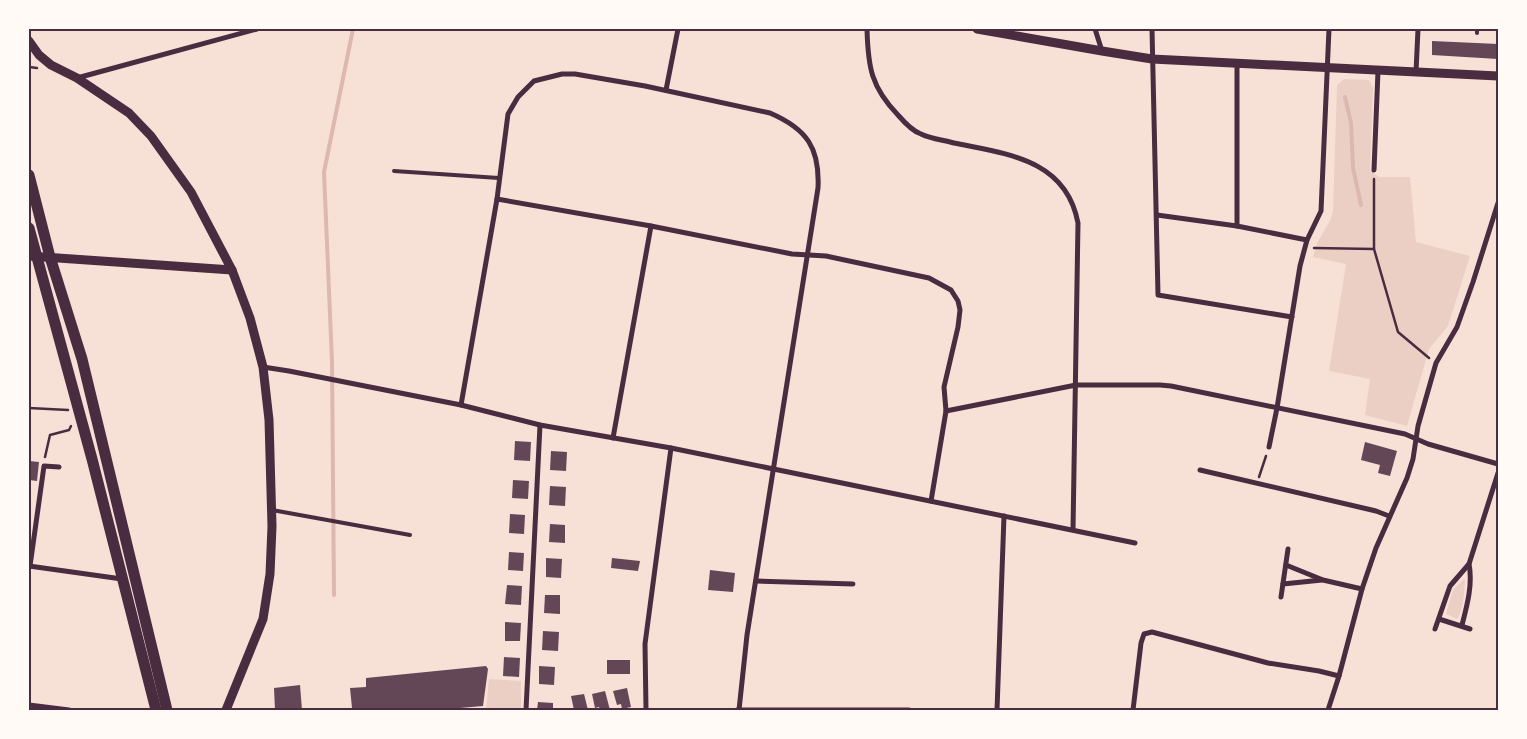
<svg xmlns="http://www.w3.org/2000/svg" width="1527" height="739" viewBox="0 0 1527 739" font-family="Rubik,sans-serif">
<rect width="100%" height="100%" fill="#f7e1d7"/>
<!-- green -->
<g fill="#ebcfc5">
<polygon points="1344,79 1369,80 1373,88 1370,171 1379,177 1410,177 1416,242 1470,256 1448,326 1429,349 1407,426 1365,415 1370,379 1329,371 1346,264 1313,257 1317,243 1331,219 1333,210 1337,85"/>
<path d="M1464,579L1465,580C1464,593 1464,607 1457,619L1446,614L1453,590Z"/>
<polygon points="489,679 521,681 521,710 486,710"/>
</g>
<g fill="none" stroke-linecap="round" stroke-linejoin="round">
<!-- stream -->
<g stroke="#dcb8b0" stroke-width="4">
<polyline points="1345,97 1351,123 1353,168 1361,205"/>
<polyline points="334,595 332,362 324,172 353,29"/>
</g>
</g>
<!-- building -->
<g fill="#644757">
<polygon points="1432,41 1498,44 1498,59 1432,55"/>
<polygon points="515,441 531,442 530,461 514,460"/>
<polygon points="1365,442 1397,451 1390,476 1378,473 1380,465 1361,460"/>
<polygon points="551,451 567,452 566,471 550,470"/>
<polygon points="29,461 39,462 37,481 29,480"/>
<polygon points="513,480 529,481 528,499 512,498"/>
<polygon points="550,486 566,487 565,506 549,505"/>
<polygon points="510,514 525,515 524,534 509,533"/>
<polygon points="550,524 565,525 565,543 549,542"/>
<polygon points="509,552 524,553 523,571 508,570"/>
<polygon points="546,558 562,559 561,578 546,577"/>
<polygon points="612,558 640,561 638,571 611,568"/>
<polygon points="710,570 735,573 733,592 708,590"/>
<polygon points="507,585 522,586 521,605 505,604"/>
<polygon points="545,595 560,595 560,614 544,613"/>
<polygon points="505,622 521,623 520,641 505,641"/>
<polygon points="543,631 559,632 558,651 542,650"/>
<polygon points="504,657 520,658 519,677 503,676"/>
<rect x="607" y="660" width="23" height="14"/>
<polygon points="486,666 488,669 483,706 460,708 460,710 345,710 345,709 352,708 350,688 366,687 366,678"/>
<polygon points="539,666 555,667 554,685 539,684"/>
<polygon points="300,685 302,710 275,710 274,688"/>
<polygon points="627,688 631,707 622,709 621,704 617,705 613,691"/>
<polygon points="605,691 610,710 600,710 599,707 595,708 592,694"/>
<polygon points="584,694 588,710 574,710 571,696"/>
<polygon points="538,702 553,703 553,710 537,710"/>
</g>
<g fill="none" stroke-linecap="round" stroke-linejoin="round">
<!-- path -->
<g stroke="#4a2c40" stroke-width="2.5">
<polyline points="29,67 37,68"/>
<polyline points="1374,179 1374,249 1398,332 1429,358"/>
<polyline points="1314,248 1374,249"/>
<polyline points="29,408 68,410"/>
<polyline points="45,457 50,435 69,430 71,426"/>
<polyline points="1259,477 1266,456"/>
</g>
<!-- service -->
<g stroke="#4a2c40" stroke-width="4">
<polyline points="1477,33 1477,29"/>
<polyline points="394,171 499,178"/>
<polyline points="272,510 410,535"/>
</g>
<!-- minor -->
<g stroke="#4a2c40" stroke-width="5">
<path d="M867,29C868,67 871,87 898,115C904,122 912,131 921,134C931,139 944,140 954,143C1007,154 1066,159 1078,223L1073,530"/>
<polyline points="1095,29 1102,51"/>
<polyline points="1152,29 1158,295 1292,317"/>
<polyline points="1237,64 1237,226"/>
<polyline points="1416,72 1418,29"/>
<polyline points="77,78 257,29"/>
<polyline points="666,90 678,29"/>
<polyline points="1374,170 1378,71"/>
<polyline points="497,199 651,226 792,254 826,256 929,278 951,290 958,301 960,310 958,327 944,387 946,411 931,501"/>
<polyline points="1157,215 1237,226 1307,240"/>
<polyline points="263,367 289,371 461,405 540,425 671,448 1135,543"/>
<path d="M461,405L497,199L508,114L518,97L534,81L562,74H575L645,86L770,113C807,129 820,148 818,188L747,635L739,710"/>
<polyline points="946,411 1076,385 1160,385 1171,386 1405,434 1428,444 1498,464"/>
<polyline points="613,438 651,226"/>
<polyline points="1269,447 1277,408 1300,266 1307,240 1321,211 1329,29"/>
<polyline points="1200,470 1376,511 1389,516"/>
<polyline points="1286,565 1323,580 1362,589"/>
<polyline points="29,566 122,579"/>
<polyline points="30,566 44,466 59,467"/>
<polyline points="756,581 853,584"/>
<polyline points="1283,584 1322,580"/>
<polyline points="1281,597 1288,549"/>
<polyline points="1439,619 1470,629"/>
<path d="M1462,625C1467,606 1473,584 1469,564L1498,473"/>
<polyline points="1435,629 1450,586 1469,564"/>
<polyline points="29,705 69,710"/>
<polyline points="526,710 540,425"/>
<polyline points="646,710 645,644 671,448"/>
<polyline points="737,710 909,710"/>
<polyline points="997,710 1004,516"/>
<polyline points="1133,710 1141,643 1144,634 1152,632 1268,663 1319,671 1339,676"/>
<polyline points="1328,710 1339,676 1362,589 1376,548 1407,478 1413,459 1418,426 1436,363 1457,327 1473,282 1498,203"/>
</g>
<!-- tertiary -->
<g stroke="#4a2c40" stroke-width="9">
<polyline points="977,29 1102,51 1152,59 1498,76"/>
<polyline points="29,41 39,55 51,65 77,78 129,113 151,136 191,192 232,270 250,318 263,367 269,420 272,526 270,574 263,619 226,710"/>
<polyline points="29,256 232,270"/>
</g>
<!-- primary -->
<g stroke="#4a2c40" stroke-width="11">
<polyline points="29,175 50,257 82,359 167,710"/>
<polyline points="29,228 92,459 156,710"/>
</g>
</g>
<!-- border -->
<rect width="1527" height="739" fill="none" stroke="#fffaf5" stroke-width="60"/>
<rect x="30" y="30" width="1467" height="679" fill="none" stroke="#4a2c40" stroke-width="2"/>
</svg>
